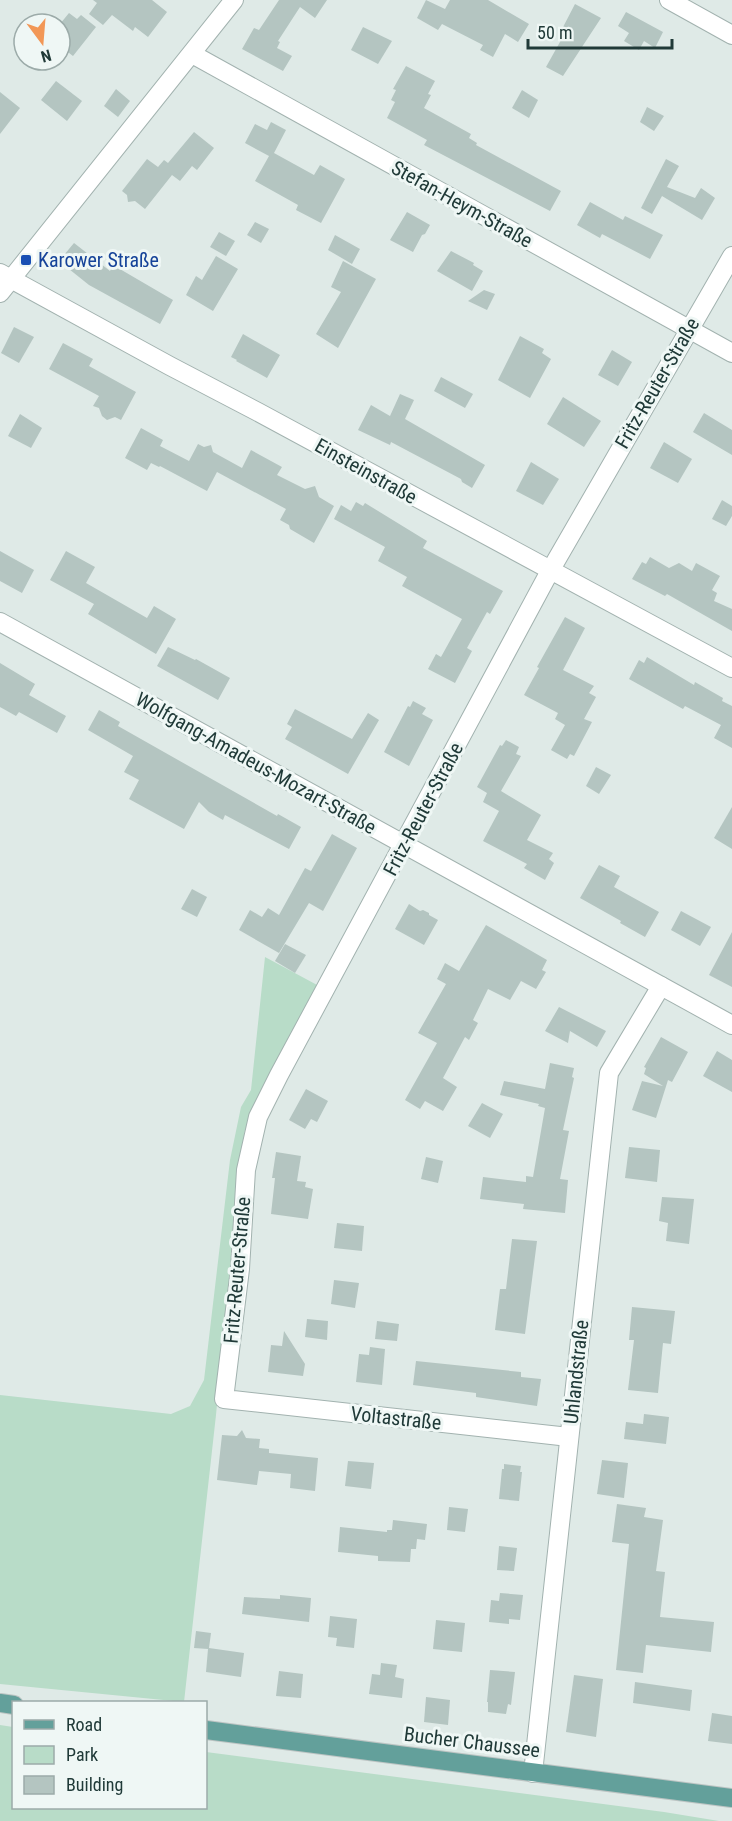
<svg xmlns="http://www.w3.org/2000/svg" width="732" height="1821" viewBox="0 0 732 1821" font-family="'Roboto Condensed',sans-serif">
<rect width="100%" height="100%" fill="#dfeae7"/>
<!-- green -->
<g fill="#b8dcc8">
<polygon points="265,957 319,986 245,1130 242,1147 216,1415 184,1702 0,1684 0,1395 171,1414 190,1406 204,1380 230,1160 241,1107 251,1090"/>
<polygon points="0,1725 13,1727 14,1808 206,1808 206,1752 664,1812 719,1821 0,1821"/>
</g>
<!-- building -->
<g fill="#b4c5c1">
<polygon points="93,0 152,0 167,12 148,37 135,27 133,31 112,15 103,25 89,14 97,3"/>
<polygon points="279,0 327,0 315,18 300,7 278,41 280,42 277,48 292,56 283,71 242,49 254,28 259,30"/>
<polygon points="426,0 445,9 450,0 488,0 529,24 518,42 505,34 493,57 480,50 483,45 442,24 438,30 417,18"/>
<polygon points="575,4 601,18 563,76 546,67 565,33 561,31"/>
<polygon points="626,12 663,32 655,48 644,41 639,50 624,41 629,33 618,26"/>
<polygon points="69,13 77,19 81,15 96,27 73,56 60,46 60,24"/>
<polygon points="363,27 392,41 378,64 351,50"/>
<polygon points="406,66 435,81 428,94 431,95 424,108 471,134 469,138 477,143 476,145 561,191 550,211 424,145 427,140 387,118 395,102 391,100 396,90 393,89"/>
<polygon points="56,81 82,101 67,121 41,100"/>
<polygon points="116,89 130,101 118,117 104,106"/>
<polygon points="522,90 538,100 529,118 512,108"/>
<polygon points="0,92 20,108 0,134"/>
<polygon points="647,107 664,116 654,131 640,122"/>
<polygon points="271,122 286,130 274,153 314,175 320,165 345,179 321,223 296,210 298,205 255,181 269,156 245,143 255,124 267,130"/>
<polygon points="194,132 214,148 197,170 192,166 180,181 172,175 145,209 135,201 128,202 127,195 122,191 147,159 158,167 164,160 168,163"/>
<polygon points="666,159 679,166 667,187 695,198 701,188 715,198 702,220 662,196 652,214 641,208"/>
<polygon points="590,202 623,220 625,216 663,235 650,259 602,234 600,238 577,225"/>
<polygon points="407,212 430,225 425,234 422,235 413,252 390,240"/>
<polygon points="255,222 269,229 261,243 247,235"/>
<polygon points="219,232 235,241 226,256 210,247"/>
<polygon points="335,235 360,249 352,264 328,250"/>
<polygon points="74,243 110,271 113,265 173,300 160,324 89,285 59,261"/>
<polygon points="451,251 474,263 473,265 483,271 472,291 437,271"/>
<polygon points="216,256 238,269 213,311 186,295 196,276 202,280"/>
<polygon points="343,261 376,279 338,348 316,334 341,292 331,287"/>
<polygon points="484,290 495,294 487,310 468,301"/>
<polygon points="14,327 34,337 19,363 1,353"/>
<polygon points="243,334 280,355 267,378 236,361 237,360 231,357"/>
<polygon points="520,336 544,349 542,353 551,359 530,398 498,380"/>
<polygon points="63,343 93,359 89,366 136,392 121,420 115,417 107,420 102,416 99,408 93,406 99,396 49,369"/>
<polygon points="612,350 632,362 618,386 598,375"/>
<polygon points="441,377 473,394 465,408 434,391"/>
<polygon points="400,394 414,400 405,419 485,465 472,488 462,482 461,479 391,442 390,445 358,430 371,405 390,416"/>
<polygon points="563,397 601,421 584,447 547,424"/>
<polygon points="704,413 732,430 732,455 693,432"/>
<polygon points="20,414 42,428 31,448 8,436"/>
<polygon points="141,428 163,440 160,446 189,461 198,444 204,447 211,445 213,452 242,468 251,450 282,467 277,475 305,489 315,486 319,497 334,506 314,543 290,529 289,525 280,520 286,509 217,472 207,491 160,466 159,467 151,463 147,470 125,458"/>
<polygon points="664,442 692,459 678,483 650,468"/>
<polygon points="531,462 559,479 543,505 516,491"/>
<polygon points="722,500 732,506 732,516 726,526 712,519"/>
<polygon points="356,502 363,506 365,503 427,541 423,548 503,591 490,614 487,612 467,648 472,651 455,683 428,669 436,654 441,657 462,619 402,586 407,577 378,561 385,547 334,519 341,505 351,511"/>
<polygon points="0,551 34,570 22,593 0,581"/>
<polygon points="66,551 95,567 86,583 147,618 154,606 176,619 156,654 88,614 94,604 50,580"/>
<polygon points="650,557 669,568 679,563 692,571 696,563 720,576 712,590 717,593 714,601 732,609 732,631 667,594 665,596 632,579 642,562 646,564"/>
<polygon points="565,617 585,628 563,670 594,686 589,693 596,697 584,719 592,722 574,756 570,754 567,759 551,750 565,725 555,719 558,713 524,695 539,668 537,667"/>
<polygon points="168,647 195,660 196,659 230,678 218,700 157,666"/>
<polygon points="647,657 694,685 695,682 723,698 722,701 732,706 732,748 714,738 721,725 685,706 683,709 629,679 639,660 644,663"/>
<polygon points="0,663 35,684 29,695 66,716 57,733 19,712 16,716 0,707"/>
<polygon points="413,701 426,708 422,714 433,720 409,766 384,752 408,706 410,707"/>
<polygon points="295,709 352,739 368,713 379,720 348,774 285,739 292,727 287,724"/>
<polygon points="99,710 120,722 118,726 277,816 278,814 301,827 289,849 225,815 223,820 209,812 199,802 184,829 129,799 139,780 124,772 133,756 88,730"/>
<polygon points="506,740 519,747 516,754 521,756 501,791 541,815 527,840 553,853 549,859 554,863 545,880 524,868 527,864 483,841 499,811 483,802 487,793 477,787 500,745 502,746"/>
<polygon points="596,767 611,775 599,794 586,786"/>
<polygon points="732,807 732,849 714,838"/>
<polygon points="332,834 357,848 323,911 309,903 279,953 239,930 250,910 262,917 268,908 279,915 305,868 311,871"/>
<polygon points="599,865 620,876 614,887 659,912 645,937 620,923 621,921 580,898"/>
<polygon points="192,889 207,897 197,917 181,909"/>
<polygon points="409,904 420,911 423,910 429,913 429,915 438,920 424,945 395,929"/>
<polygon points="681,911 711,927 700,946 671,930"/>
<polygon points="486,925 547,960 542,970 546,972 536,989 521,981 510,1000 488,989 473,1020 478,1023 469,1040 465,1037 443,1078 457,1087 443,1111 425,1101 420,1109 405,1100 437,1043 418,1033 446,984 437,979 445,963 459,971"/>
<polygon points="732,932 732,987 709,975"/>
<polygon points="285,944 306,955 295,973 275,961"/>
<polygon points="559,1007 606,1031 597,1047 570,1031 568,1043 545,1031"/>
<polygon points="661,1037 688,1052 672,1082 668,1080 656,1118 632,1110 642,1081 663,1086 644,1074 646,1068 644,1067"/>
<polygon points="717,1051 732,1060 732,1092 703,1076"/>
<polygon points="550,1063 574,1068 572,1077 574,1078 563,1130 569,1131 560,1179 568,1180 565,1213 523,1209 524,1204 480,1199 483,1177 526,1182 526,1176 533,1177 545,1108 538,1106 539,1104 500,1095 504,1081 545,1089"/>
<polygon points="306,1089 328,1101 317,1122 311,1119 305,1129 289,1120"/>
<polygon points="482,1103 503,1114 490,1138 468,1126"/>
<polygon points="629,1147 660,1150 657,1182 625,1178"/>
<polygon points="276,1152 301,1156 297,1181 306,1182 305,1187 313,1189 308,1219 271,1214 275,1178 272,1178"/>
<polygon points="426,1157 443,1161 438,1183 421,1179"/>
<polygon points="662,1197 694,1199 689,1244 666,1241 668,1223 659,1221"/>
<polygon points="337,1223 364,1226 362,1251 334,1248"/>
<polygon points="512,1239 537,1241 525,1334 495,1330 500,1289 506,1289"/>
<polygon points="334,1280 359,1283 355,1308 331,1304"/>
<polygon points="632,1307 675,1311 671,1344 663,1343 658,1393 628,1390 634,1340 629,1340"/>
<polygon points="307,1319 328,1321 327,1340 305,1337"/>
<polygon points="377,1321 399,1324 397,1341 375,1339"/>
<polygon points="284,1331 305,1364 303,1376 268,1372 271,1345 282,1346"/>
<polygon points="370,1347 385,1349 382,1385 356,1382 359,1354 369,1355"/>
<polygon points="416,1361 521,1372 521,1377 541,1379 537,1406 476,1397 476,1393 413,1385"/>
<polygon points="644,1414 669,1417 666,1444 624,1439 626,1422 643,1424"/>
<polygon points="242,1430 246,1438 260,1439 259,1448 269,1449 269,1453 318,1458 315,1491 290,1488 291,1474 259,1471 257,1485 217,1480 222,1435 237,1436"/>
<polygon points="602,1460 628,1463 624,1498 597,1494"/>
<polygon points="348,1461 374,1463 371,1489 345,1486"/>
<polygon points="504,1464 521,1466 520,1472 522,1472 519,1501 499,1499 502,1469 504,1469"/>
<polygon points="617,1504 646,1508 644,1517 663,1520 656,1571 665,1572 660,1617 714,1622 711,1652 646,1645 643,1673 616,1670 629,1544 612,1542"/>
<polygon points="449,1507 468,1509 465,1532 447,1530"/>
<polygon points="393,1520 427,1524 425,1540 417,1539 416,1549 411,1549 410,1562 378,1561 378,1556 338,1552 340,1527 387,1532 387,1530 392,1530"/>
<polygon points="499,1546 517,1548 514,1571 497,1570"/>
<polygon points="500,1593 523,1595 520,1620 509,1619 509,1624 489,1622 491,1600 499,1601"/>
<polygon points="280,1595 311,1598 309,1622 242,1614 244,1597 280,1599"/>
<polygon points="330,1616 357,1619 354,1648 336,1646 337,1638 328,1637"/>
<polygon points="436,1620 465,1623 462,1652 433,1649"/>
<polygon points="196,1631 211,1633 209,1648 244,1653 241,1677 206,1672 208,1649 194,1648"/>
<polygon points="381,1663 397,1665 395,1677 404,1679 402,1698 369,1694 372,1674 380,1675"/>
<polygon points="490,1670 515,1672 511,1705 508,1704 506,1714 488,1712 488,1702 487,1702"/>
<polygon points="279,1671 303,1674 301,1698 276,1696"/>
<polygon points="574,1675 603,1679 596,1737 566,1732"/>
<polygon points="635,1682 692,1690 690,1711 633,1703"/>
<polygon points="426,1697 450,1700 448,1725 424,1722"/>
<polygon points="712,1713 732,1716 732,1744 708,1741"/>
</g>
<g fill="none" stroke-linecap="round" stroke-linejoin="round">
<!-- minor casing -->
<g stroke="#a2b2af" stroke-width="20">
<g id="minor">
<polyline points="669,0 732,35"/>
<polyline points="192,54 732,353"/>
<polyline points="0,273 170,366 258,412 732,668"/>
<polyline points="0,293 234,0"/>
<polyline points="0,622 732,1025"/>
<polyline points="569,1437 224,1399 240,1269 246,1170 258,1117 279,1075 550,571 732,256"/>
<polyline points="533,1773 609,1073 661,986"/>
</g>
</g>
<!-- major casing -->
<g stroke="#bcc4c3" stroke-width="20">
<g id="major">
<polyline points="0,1703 14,1705"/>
<polyline points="206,1730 732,1798"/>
</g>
</g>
<!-- minor -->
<use href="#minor" stroke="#fff" stroke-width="18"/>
<!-- major -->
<use href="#major" stroke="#63a09b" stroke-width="18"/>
</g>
<!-- markers -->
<rect fill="#1a4fb4" stroke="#eff7f5" stroke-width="2" x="20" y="254" width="12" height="12" rx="3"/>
<g text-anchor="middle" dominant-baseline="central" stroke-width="6" stroke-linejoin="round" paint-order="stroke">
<!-- street labels -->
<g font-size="20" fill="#203a38" stroke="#eff7f5">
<text transform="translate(462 204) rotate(29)">Stefan-Heym-Straße</text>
<text transform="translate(657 383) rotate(-60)">Fritz-Reuter-Straße</text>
<text transform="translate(366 471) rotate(29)">Einsteinstraße</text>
<text transform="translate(256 763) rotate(29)">Wolfgang-Amadeus-Mozart-Straße</text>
<text transform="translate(423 809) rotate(-62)">Fritz-Reuter-Straße</text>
<text transform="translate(237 1270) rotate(-85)">Fritz-Reuter-Straße</text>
<text transform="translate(576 1372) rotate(-84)">Uhlandstraße</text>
<text transform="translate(396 1418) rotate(6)">Voltastraße</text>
<text transform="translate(472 1742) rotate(7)">Bucher Chaussee</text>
</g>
<!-- transit labels -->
<g font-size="20" fill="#164399" stroke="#eff7f5" text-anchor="start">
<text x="38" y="260">Karower Straße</text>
</g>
</g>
<!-- legend -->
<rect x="12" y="1701" width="195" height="108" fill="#eff7f5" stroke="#9caba9" stroke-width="1.5"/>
<rect x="24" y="1720" width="30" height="9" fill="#63a09b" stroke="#9caba9" stroke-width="1.5"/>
<text x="66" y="1731" font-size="18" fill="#203a38">Road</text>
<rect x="24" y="1746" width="30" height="18" fill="#b8dcc8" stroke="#9caba9" stroke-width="1.5"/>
<text x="66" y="1761" font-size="18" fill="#203a38">Park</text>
<rect x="24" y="1776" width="30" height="18" fill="#b4c5c1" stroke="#9caba9" stroke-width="1.5"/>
<text x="66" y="1791" font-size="18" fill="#203a38">Building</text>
<!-- north arrow -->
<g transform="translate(42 42) rotate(164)"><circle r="28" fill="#eff7f5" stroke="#9caba9" stroke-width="1.5"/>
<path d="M0-4.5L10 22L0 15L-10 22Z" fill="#f29756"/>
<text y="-9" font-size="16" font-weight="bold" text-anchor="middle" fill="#203a38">N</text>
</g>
<!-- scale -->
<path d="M528 39v9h144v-9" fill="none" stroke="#203a38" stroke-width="3"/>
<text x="537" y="39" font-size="18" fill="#203a38" stroke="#eff7f5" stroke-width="4.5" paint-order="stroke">50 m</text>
</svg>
